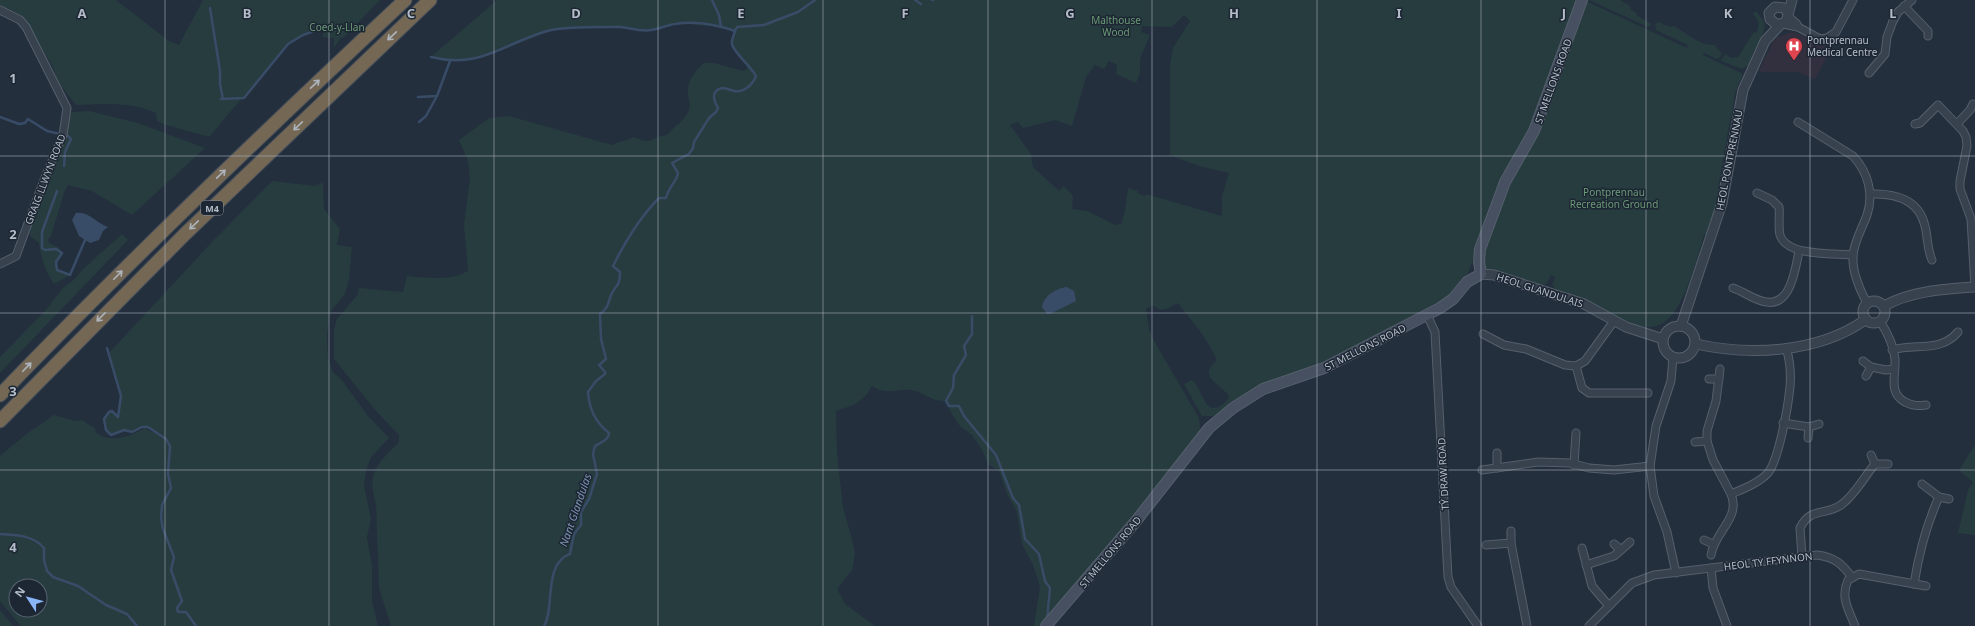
<svg xmlns="http://www.w3.org/2000/svg" width="1975" height="626" viewBox="0 0 1975 626" font-family="'Noto Sans',sans-serif">
<rect width="100%" height="100%" fill="#242f3e"/>
<!-- medical -->
<polygon fill="#32303f" points="1791,32 1799,34 1814,42 1826,45 1825,50 1829,53 1815,79 1797,72 1761,72 1759,70 1775,38"/>
<!-- green -->
<g fill="#263c3f" fill-rule="evenodd">
<path d="M0,0H116L169,41L179,45L203,0H380L343,38L341,37L334,48V38L323,37V28L303,35L288,44L209,137L163,124L157,121L156,113C130,101 104,104 76,105L57,81L54,69L24,18L0,6Z"/>
<path d="M497,0H1578L1544,100L1485,226L1468,273L1448,297L1380,333L1383,337L1263,389L1223,416H1202L1184,384L1192,380C1204,390 1205,424 1228,399L1229,396C1218,382 1197,377 1217,360C1207,338 1192,321 1178,303C1168,308 1162,314 1153,305L1146,309L1149,329L1153,339L1199,418L1201,436L1048,626H1034L1040,586L1033,565L1022,544L1017,512L1007,494L999,471L988,464L981,448L972,435L960,426L953,416L946,401C930,402 925,392 911,390C896,388 886,396 872,386C864,402 852,406 836,411L837,453L843,508L851,535L855,554L852,570L837,589L845,604L875,626H391L379,588L376,504C366,473 378,463 399,442V435L377,412L334,359V330L337,319L358,294L359,288L403,292L407,276C427,278 451,281 468,271L464,224L470,179L468,161L459,140L489,118L509,116L612,145C619,141 626,141 634,137C652,146 650,137 667,135C673,127 683,122 687,114C692,107 688,100 688,92C687,81 696,70 704,63H714L743,71L747,69L746,62C733,49 730,50 735,31L721,27L676,23L651,30L621,27L565,28L550,31L487,56L450,61L431,57ZM1184,15L1190,21L1173,48L1170,66V155L1199,166L1229,173L1222,196V216L1146,194L1145,196L1137,193L1138,191L1128,188L1125,211L1121,224L1115,225L1087,211L1072,209L1073,196L1064,186L1059,191L1033,167L1031,154L1010,125L1018,122L1023,128L1055,120L1072,126L1086,77L1095,65L1104,69L1109,61L1117,65L1116,74L1136,83L1140,73V59L1150,35L1141,32L1142,26L1172,27Z"/>
<polygon points="1589,0 1620,0 1630,6 1631,10 1637,13 1636,15 1652,24 1648,27"/>
<path d="M1588,2L1687,48L1688,45L1656,30L1655,24L1659,22L1670,27L1674,26C1688,34 1700,46 1715,45L1722,54L1720,57L1717,59L1704,53L1703,55L1743,74L1735,93L1732,114L1730,120L1718,188L1720,193L1713,213V220L1710,223L1707,234L1704,235C1696,260 1682,326 1651,327C1636,328 1621,318 1608,311L1607,313L1558,292L1552,285L1555,277L1551,275L1547,283L1542,286L1485,269L1482,254L1508,182L1585,3Z"/>
<path d="M1756,11C1758,15 1762,18 1764,22C1767,32 1756,46 1752,55L1753,58L1750,64L1742,69L1721,61L1725,54L1731,58L1738,57L1754,32L1756,33C1760,26 1759,19 1753,14Z"/>
<path d="M89,111L138,123L205,148L132,215L92,191L68,185L65,190L51,236L48,239L49,243L60,248L59,251L62,253L56,262L57,270L70,275L54,284C45,271 41,258 39,243L30,236C31,220 30,204 37,190C50,163 70,150 68,116L72,112Z"/>
<path d="M272,181L316,186V184L319,185L323,182L324,209L340,229L337,245L352,247L349,279L345,294L330,312L327,336L328,358L333,372L341,379L368,416L389,438L371,457L366,471L364,485L371,519L367,537L372,566V601L378,626H21L0,601V456L25,435L54,415L75,421L82,420L96,429L95,432C111,444 129,437 145,428L152,432L156,431C142,422 142,431 131,431C122,431 119,432 111,435L106,430L104,419L109,412L112,411L118,417L121,396L108,354L212,242ZM16,586H40V610H16Z"/>
<polygon points="122,234 128,240 0,373 0,357 45,311 63,288 75,279 82,270"/>
<polygon points="1975,445 1975,535 1958,533 1968,490 1973,482 1959,470"/>
<polygon points="0,610 13,626 0,626"/>
</g>
<!-- water -->
<g fill="#394c67">
<path d="M76,213C89,211 97,224 108,227L103,231L99,240L90,243L79,236L72,220Z"/>
<path d="M1067,287L1074,291L1076,301L1050,314H1047L1042,307C1043,296 1057,288 1067,287Z"/>
</g>
<g fill="none" stroke-linecap="round" stroke-linejoin="round">
<!-- stream -->
<g stroke="#394c67" stroke-width="2.5">
<polyline points="712,0 719,15 721,27"/>
<polyline points="915,0 921,4"/>
<polyline points="932,0 933,0"/>
<polyline points="210,8 220,71 220,84 223,99"/>
<polyline points="735,31 737,27 764,25 798,12 815,0"/>
<path d="M431,57C482,70 506,41 551,30C570,26 601,27 621,27C630,28 642,32 651,30C659,29 667,25 675,24C694,21 717,25 735,31C734,35 731,40 732,44C733,52 751,66 756,76C753,84 744,93 734,91C730,90 727,88 722,88C710,91 714,101 718,108L716,112L709,118L694,142L693,148L689,154L672,163L678,173C676,183 669,186 666,198H659C640,217 625,242 613,266L620,272C620,287 616,284 611,295C608,304 608,308 600,314L601,339L606,359L599,365L605,372V374L596,381L588,392C589,408 596,423 609,433C609,440 601,442 595,446L593,454L597,474L589,499L581,512V525L574,534L570,554C543,563 555,609 544,626"/>
<polyline points="418,97 437,96 450,61"/>
<polyline points="221,99 244,98 288,44 303,35 323,28"/>
<polyline points="0,117 19,124 25,123 28,119 47,131 68,136 71,139 65,152 64,166"/>
<polyline points="419,122 426,116 437,96"/>
<polyline points="57,191 42,232 42,248 45,250 56,249 62,253 56,262 57,270 70,275 85,240"/>
<polyline points="972,316 972,334 964,346 966,355 954,375 953,388 946,401 949,406 959,406 964,416 996,455 1013,498 1019,505 1025,539 1039,554 1045,581 1050,588 1047,620"/>
<polyline points="107,348 121,396 118,417 112,411 109,412 104,419 106,430 111,435 124,430 132,432 142,427 148,427 166,439 170,446 168,474 171,488 162,505 161,518 163,529 174,557 171,570 182,601 177,608 178,612 186,612 196,626"/>
<path d="M0,534C16,535 33,535 44,548V560L47,571L53,577L78,586L106,605L127,614L137,626"/>
</g>
<!-- minor casing -->
<g stroke="#565f6c" stroke-width="9">
<g id="minor">
<polyline points="1904,6 1928,31 1928,36"/>
<polyline points="0,10 20,20 26,27 67,108 63,135 44,180 16,256 0,264"/>
<polyline points="1788,16 1797,24 1798,27"/>
<polyline points="1783,24 1798,27 1820,39 1827,38 1836,32 1853,0"/>
<polyline points="1869,73 1885,54 1887,37 1893,21 1898,12 1912,0"/>
<path d="M1798,122L1853,156C1868,172 1874,194 1867,215C1862,229 1854,241 1853,256C1852,272 1860,290 1867,303"/>
<polyline points="1915,124 1920,123 1938,105 1963,131 1966,137 1967,146 1960,181 1960,189 1971,219 1975,287"/>
<polyline points="1957,124 1970,110 1973,104"/>
<path d="M1757,193L1772,200L1779,207C1780,216 1778,227 1780,235C1787,257 1834,253 1853,255"/>
<path d="M1870,194C1894,193 1919,199 1925,226C1928,238 1927,249 1932,260"/>
<path d="M1733,288C1742,291 1750,297 1759,300C1790,313 1795,271 1799,251"/>
<polyline points="1427,315 1435,332 1448,577 1451,587 1478,626"/>
<path d="M1880,321C1887,332 1894,347 1895,359C1896,375 1888,393 1905,402C1913,406 1918,406 1926,405"/>
<polyline points="1483,334 1504,345 1526,349 1565,365 1576,366 1585,361 1614,321"/>
<path d="M1892,350C1916,343 1940,353 1958,332"/>
<polyline points="1673,357 1671,381 1656,426 1650,466 1654,496 1667,532 1676,573"/>
<polyline points="1863,361 1871,367 1866,376"/>
<polyline points="1576,366 1582,388 1589,393 1648,393"/>
<polyline points="1871,367 1886,370 1894,369"/>
<polyline points="1720,369 1716,401 1707,431 1707,441 1713,460 1731,494"/>
<polyline points="1709,379 1719,379"/>
<polyline points="1783,423 1809,427 1819,424"/>
<polyline points="1808,438 1809,427"/>
<polyline points="1695,442 1707,441"/>
<polyline points="1871,455 1875,464"/>
<polyline points="1574,465 1576,433"/>
<polyline points="1497,468 1497,453"/>
<polyline points="1482,470 1538,462 1570,463 1589,468 1614,470 1650,466"/>
<polyline points="1922,484 1939,497"/>
<polyline points="1511,531 1511,543 1527,626"/>
<polyline points="1704,540 1713,544"/>
<polyline points="1614,544 1621,550"/>
<polyline points="1486,545 1511,543"/>
<polyline points="1582,548 1592,586 1609,606"/>
<path d="M1711,555C1715,531 1741,518 1731,494C1743,489 1759,483 1768,473C1779,459 1788,407 1790,387C1791,375 1790,360 1786,348"/>
<path d="M1802,557L1800,528C1810,507 1825,516 1841,505C1855,495 1864,477 1875,464H1888"/>
<polyline points="1586,565 1614,556 1630,542"/>
<polyline points="1711,568 1713,588 1727,626"/>
<path d="M1914,584C1919,553 1926,525 1939,497L1949,499"/>
<path d="M1589,626L1632,583L1654,575L1817,555C1834,557 1843,564 1852,578"/>
<path d="M1855,626C1849,610 1840,598 1848,580L1859,574L1926,586"/>
</g>
</g>
<!-- tertiary casing -->
<g stroke="#565f6c" stroke-width="11">
<g id="tertiary">
<polyline points="1788,13 1784,8 1775,7 1769,13 1770,19 1777,25 1786,22 1792,0"/>
<polyline points="1481,274 1494,275 1584,304 1626,327 1663,339"/>
<circle cx="1874" cy="312" r="11"/>
<path d="M1884,306C1911,291 1944,289 1975,287"/>
<circle cx="1679" cy="342" r="16"/>
<polyline points="1681,326 1722,203 1743,90 1765,41 1780,25"/>
<path d="M1696,344C1750,356 1818,353 1865,320"/>
</g>
</g>
<!-- secondary casing -->
<g stroke="#565f6c" stroke-width="12">
<polyline id="secondary" points="1046,626 1136,521 1209,428 1233,408 1263,389 1324,368 1440,308 1453,299 1467,282 1481,274 1479,262 1480,249 1495,209 1505,182 1534,131 1582,0"/>
</g>
<!-- motorway casing -->
<g stroke="#434c59" stroke-width="15">
<g id="motorway">
<path d="M0,395C131,259 267,129 405,0"/>
<polyline points="0,421 185,234 430,0"/>
</g>
</g>
<!-- minor -->
<use href="#minor" stroke="#38414e" stroke-width="7"/>
<!-- tertiary -->
<use href="#tertiary" stroke="#38414e" stroke-width="9"/>
<!-- secondary -->
<use href="#secondary" stroke="#465061" stroke-width="10"/>
<!-- motorway -->
<use href="#motorway" stroke="#746855" stroke-width="13"/>
</g>
<!-- one-way arrows -->
<defs><path id="oneway-shaft" d="M-6 0H5M1.5-3L5.5 0L1.5 3" fill="none" stroke-width="1.6" stroke-linecap="round" stroke-linejoin="round"/></defs>
<g stroke="#aeb4bd">
<use href="#oneway-shaft" transform="translate(392 36) rotate(137)"/>
<use href="#oneway-shaft" transform="translate(315 84) rotate(-43)"/>
<use href="#oneway-shaft" transform="translate(298 126) rotate(136)"/>
<use href="#oneway-shaft" transform="translate(221 174) rotate(-44)"/>
<use href="#oneway-shaft" transform="translate(194 225) rotate(136)"/>
<use href="#oneway-shaft" transform="translate(118 275) rotate(-45)"/>
<use href="#oneway-shaft" transform="translate(101 317) rotate(135)"/>
<use href="#oneway-shaft" transform="translate(27 367) rotate(-46)"/>
</g>
<!-- grid -->
<path fill="none" stroke="#b4bcc9" stroke-width="1" stroke-opacity="0.55" d="M165,0V626M329,0V626M494,0V626M658,0V626M823,0V626M988,0V626M1152,0V626M1317,0V626M1481,0V626M1646,0V626M1810,0V626M0,156H1975M0,313H1975M0,470H1975"/>
<!-- icons -->
<defs>
<g id="hospital-pin" transform="scale(0.9)"><path d="M0 17L-7.5 6A9.5 9.5 0 1 1 7.5 6Z" fill="#e0444e" stroke="#1d2633"/><path d="M-5-5h3v3.5h4V-5h3V5h-3V1.5h-4V5h-3Z" fill="#fff"/></g>
</defs>
<g fill-rule="evenodd">
<use href="#hospital-pin" x="1794" y="46"/>
</g>
<g text-anchor="middle" dominant-baseline="central" stroke-width="3" stroke-linejoin="round" paint-order="stroke">
<!-- shield labels -->
<rect fill="#1d2633" stroke="#878f9c" stroke-width="1" x="201" y="201" width="22" height="14" rx="3"/>
<g font-size="9" font-weight="bold" fill="#b4bcc9">
<text x="212" y="208">M4</text>
</g>
<!-- park labels -->
<g font-size="10" fill="#6b9a76" stroke="#1d2633">
<text x="1116" y="20">Malthouse<tspan x="1116" dy="12">Wood</tspan></text>
<text x="337" y="27">Coed-y-Llan</text>
<text x="1614" y="192">Pontprennau<tspan x="1614" dy="12">Recreation Ground</tspan></text>
</g>
<!-- poi labels -->
<g font-size="10" fill="#b4bcc9" stroke="#1d2633" text-anchor="start">
<text x="1807" y="40">Pontprennau<tspan x="1807" dy="12">Medical Centre</tspan></text>
</g>
<!-- street labels -->
<g font-size="10" fill="#b4bcc9" stroke="#1d2633">
<text transform="translate(1553 81) rotate(-70)">ST MELLONS ROAD</text>
<text transform="translate(1729 160) rotate(-79)">HEOL PONTPRENNAU</text>
<text transform="translate(45 179) rotate(-69)">GRAIG LLWYN ROAD</text>
<text transform="translate(1540 290) rotate(18)">HEOL GLANDULAIS</text>
<text transform="translate(1365 347) rotate(-27)">ST MELLONS ROAD</text>
<text transform="translate(1443 474) rotate(-93)">TŶ DRAW ROAD</text>
<text transform="translate(1110 552) rotate(-50)">ST MELLONS ROAD</text>
<text transform="translate(1768 561) rotate(-7)">HEOL TY FFYNNON</text>
</g>
<!-- water labels -->
<g font-size="11" font-style="italic" fill="#7c92b1" stroke="#1d2633">
<text transform="translate(575 510) rotate(-71)">Nant Glandulas</text>
</g>
</g>
<g font-size="13" text-anchor="middle" font-weight="bold" fill="#b4bcc9" stroke="#1d2633" stroke-width="3" stroke-linejoin="round" paint-order="stroke">
<text x="82" y="18">A</text>
<text x="247" y="18">B</text>
<text x="411" y="18">C</text>
<text x="576" y="18">D</text>
<text x="741" y="18">E</text>
<text x="905" y="18">F</text>
<text x="1070" y="18">G</text>
<text x="1234" y="18">H</text>
<text x="1399" y="18">I</text>
<text x="1564" y="18">J</text>
<text x="1728" y="18">K</text>
<text x="1893" y="18">L</text>
<text x="13" y="83">1</text>
<text x="13" y="239">2</text>
<text x="13" y="396">3</text>
<text x="13" y="552">4</text>
</g>
<!-- north arrow -->
<g transform="translate(28 598) rotate(306)"><circle r="19" fill="#1d2633" stroke="#59626f"/>
<path d="M0-3L7 15L0 10L-7 15Z" fill="#8ab4f8"/>
<text y="-6" font-size="11" font-weight="bold" text-anchor="middle" fill="#b4bcc9">N</text>
</g>
</svg>
